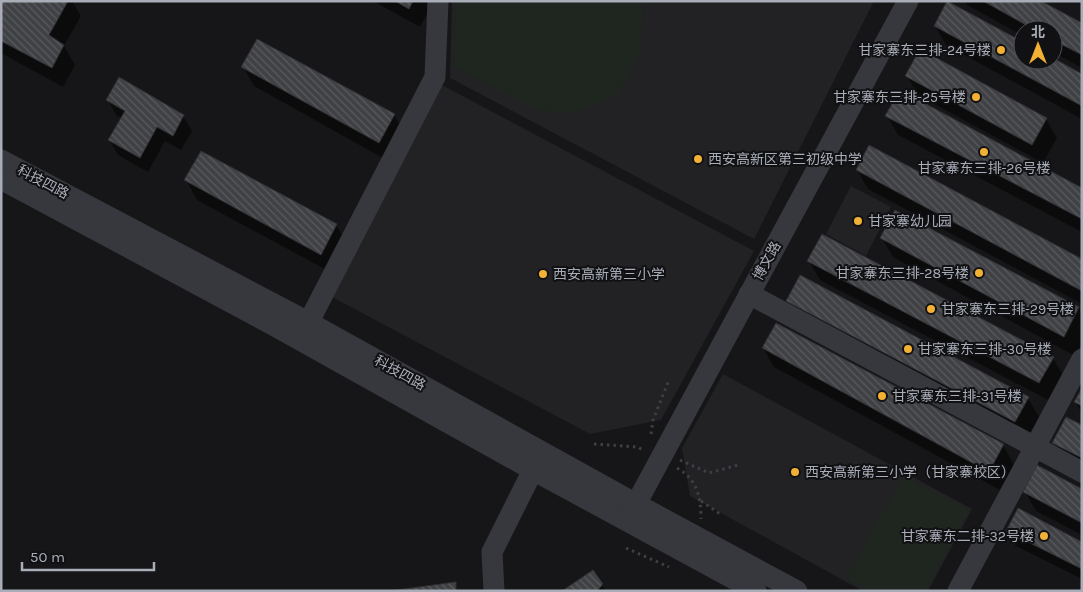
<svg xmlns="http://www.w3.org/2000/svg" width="1083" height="592" viewBox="0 0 1083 592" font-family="Karla,'Noto Sans SC',sans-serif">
<defs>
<pattern id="building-back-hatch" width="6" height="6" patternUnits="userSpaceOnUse" patternTransform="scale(1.25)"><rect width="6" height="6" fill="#404145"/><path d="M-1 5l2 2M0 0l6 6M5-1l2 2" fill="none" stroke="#595a5e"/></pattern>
</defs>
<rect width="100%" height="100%" fill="#161618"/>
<!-- built -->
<g fill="#222225">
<polygon points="452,1 874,1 754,239 450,78"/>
<polygon points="442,85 754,251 661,420 590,434 332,297"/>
<polygon points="851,186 891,207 866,256 826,234"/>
<polygon points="723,374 972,509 928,591 863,591 690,496 682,448"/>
</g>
<!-- green -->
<g fill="#1e261f">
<polygon points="456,1 643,1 641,50 617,96 575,112 538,111 454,67"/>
<polygon points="903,476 969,511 925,591 868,591 846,578"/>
</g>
<!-- shadow -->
<g fill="#0007">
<polygon points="1,1 72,1 81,16 64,46 75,65 63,87 1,53"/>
<polygon points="373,1 434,1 420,27"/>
<polygon points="965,1 1039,1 1082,25 1082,68 1053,52 1053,30 1023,30 1023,36 967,5"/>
<polygon points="935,26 1023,43 1023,60 1053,60 1082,76 1082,119 946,45"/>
<polygon points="920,51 1046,119 1057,138 1043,163 918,95 907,76"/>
<polygon points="243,67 394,115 405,134 390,162 254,86"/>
<polygon points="108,100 183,116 192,131 181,150 165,141 148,172 118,155 109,140 122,118 116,115"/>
<polygon points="887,116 1082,190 1082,232 898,135"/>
<polygon points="201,153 336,225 348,244 332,273 197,200 186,180"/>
<polygon points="857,170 1082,260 1082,304 868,189"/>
<polygon points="896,211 1079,308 1082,314 1082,343 1075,356 893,257 882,238"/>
<polygon points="809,261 1053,358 1064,377 1050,401 820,280"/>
<polygon points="787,301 1028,398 1039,417 1026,441 798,320"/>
<polygon points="776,325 1003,445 1014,465 1000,490 774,367 763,348"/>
<polygon points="1082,390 1082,413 1075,402"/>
<polygon points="1082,427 1082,468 1062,458 1054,443"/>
<polygon points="1082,490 1082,535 1036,511 1025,492"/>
<polygon points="1007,531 1082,543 1082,579 1016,546"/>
<polygon points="602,585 605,591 564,591"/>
</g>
<!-- building -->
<g fill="url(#building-back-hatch)" stroke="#303034">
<polygon points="1,1 68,1 49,35 64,45 52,68 1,41"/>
<polygon points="395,1 413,1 409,9"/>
<polygon points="947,1 1023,42 1023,60 1053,60 1053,58 1082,74 1082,106 934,26"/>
<polygon points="983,1 1041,1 1082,23 1082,55 1053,40 1053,30 1035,30"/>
<polygon points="257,39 395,114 379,143 241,67"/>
<polygon points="920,49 1047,118 1032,145 905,76"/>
<polygon points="119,77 184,115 173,136 157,127 140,158 108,140 125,111 106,100"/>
<polygon points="900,90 1082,188 1082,219 885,116"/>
<polygon points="869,145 1082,259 1082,291 856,170"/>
<polygon points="201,151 337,224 321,255 184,180"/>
<polygon points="895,210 1079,307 1064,337 880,238"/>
<polygon points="822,234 1054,357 1039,383 807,261"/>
<polygon points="800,275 1029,397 1015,422 786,301"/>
<polygon points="776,323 1004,444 989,472 762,348"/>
<polygon points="1082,388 1082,406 1074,402"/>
<polygon points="1066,417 1082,425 1082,458 1052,443"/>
<polygon points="1037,465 1082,489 1082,523 1023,492"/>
<polygon points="1018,508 1082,542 1082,569 1006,531"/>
<polygon points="593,570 603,584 597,591 562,591"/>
<polygon points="456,582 456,591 389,591"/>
</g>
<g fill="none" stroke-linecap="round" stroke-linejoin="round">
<!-- path -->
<g stroke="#3d3f44" stroke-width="3" stroke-dasharray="2.5 4" stroke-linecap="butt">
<polyline points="651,434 653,420 669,380"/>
<polyline points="594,444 638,447 644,451"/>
<polyline points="680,460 709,473 738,465"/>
<path d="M677,468C697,479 701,497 701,519"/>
<polyline points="701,501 720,514"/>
<polyline points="626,548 669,567"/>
</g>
<!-- minor -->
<g stroke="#37383d" stroke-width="21">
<polyline points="1,160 308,322 636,504 797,591"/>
<polyline points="1,179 273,325 533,470 756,591"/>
<polyline points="749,294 1082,472"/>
<polyline points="302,335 435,77 438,1"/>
<polyline points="630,515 908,1"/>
<polyline points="494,591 492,552 533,470"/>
<polyline points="958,591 1082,359"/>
</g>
</g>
<!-- markers -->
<g fill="#f2b134" stroke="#111113" stroke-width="2">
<circle cx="1001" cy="50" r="5"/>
<circle cx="976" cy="97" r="5"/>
<circle cx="984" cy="152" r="5"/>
<circle cx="698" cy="159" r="5"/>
<circle cx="858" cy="221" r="5"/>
<circle cx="979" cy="273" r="5"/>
<circle cx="543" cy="274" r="5"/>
<circle cx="931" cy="309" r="5"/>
<circle cx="908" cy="349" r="5"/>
<circle cx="882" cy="396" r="5"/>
<circle cx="795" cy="472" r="5"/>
<circle cx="1044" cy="536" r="5"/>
</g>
<g text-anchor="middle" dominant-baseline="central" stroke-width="4" stroke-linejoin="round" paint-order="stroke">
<!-- poi labels -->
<g font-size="14" fill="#a8adb8" stroke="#111113" text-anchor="start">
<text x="991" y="50" text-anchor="end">甘家寨东三排-24号楼</text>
<text x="966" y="97" text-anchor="end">甘家寨东三排-25号楼</text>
<text x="708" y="159">西安高新区第三初级中学</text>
<text x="984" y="168" text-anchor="middle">甘家寨东三排-26号楼</text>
<text x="868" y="221">甘家寨幼儿园</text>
<text x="969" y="273" text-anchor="end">甘家寨东三排-28号楼</text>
<text x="553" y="274">西安高新第三小学</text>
<text x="941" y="309">甘家寨东三排-29号楼</text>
<text x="918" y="349">甘家寨东三排-30号楼</text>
<text x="892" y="396">甘家寨东三排-31号楼</text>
<text x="805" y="472">西安高新第三小学（甘家寨校区）</text>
<text x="1034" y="536" text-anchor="end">甘家寨东二排-32号楼</text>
</g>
<!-- street labels -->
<g font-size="14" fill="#a8adb8" stroke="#111113">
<text transform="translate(43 182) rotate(28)">科技四路</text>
<text transform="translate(767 261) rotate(-61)">博文路</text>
<text transform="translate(400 373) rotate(29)">科技四路</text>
</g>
</g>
<!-- border -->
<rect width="1083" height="592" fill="none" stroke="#a8adb8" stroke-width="5"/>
<!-- north arrow -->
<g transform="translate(1038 45)"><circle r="24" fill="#111113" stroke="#4d4f55"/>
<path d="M0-4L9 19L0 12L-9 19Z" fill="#f2b134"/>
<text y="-8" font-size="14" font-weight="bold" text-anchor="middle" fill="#a8adb8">北</text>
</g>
<!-- scale -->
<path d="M22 562v8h132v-8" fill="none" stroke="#a8adb8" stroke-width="2.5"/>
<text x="30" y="562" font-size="15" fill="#a8adb8" stroke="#111113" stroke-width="4" paint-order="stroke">50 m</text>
</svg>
